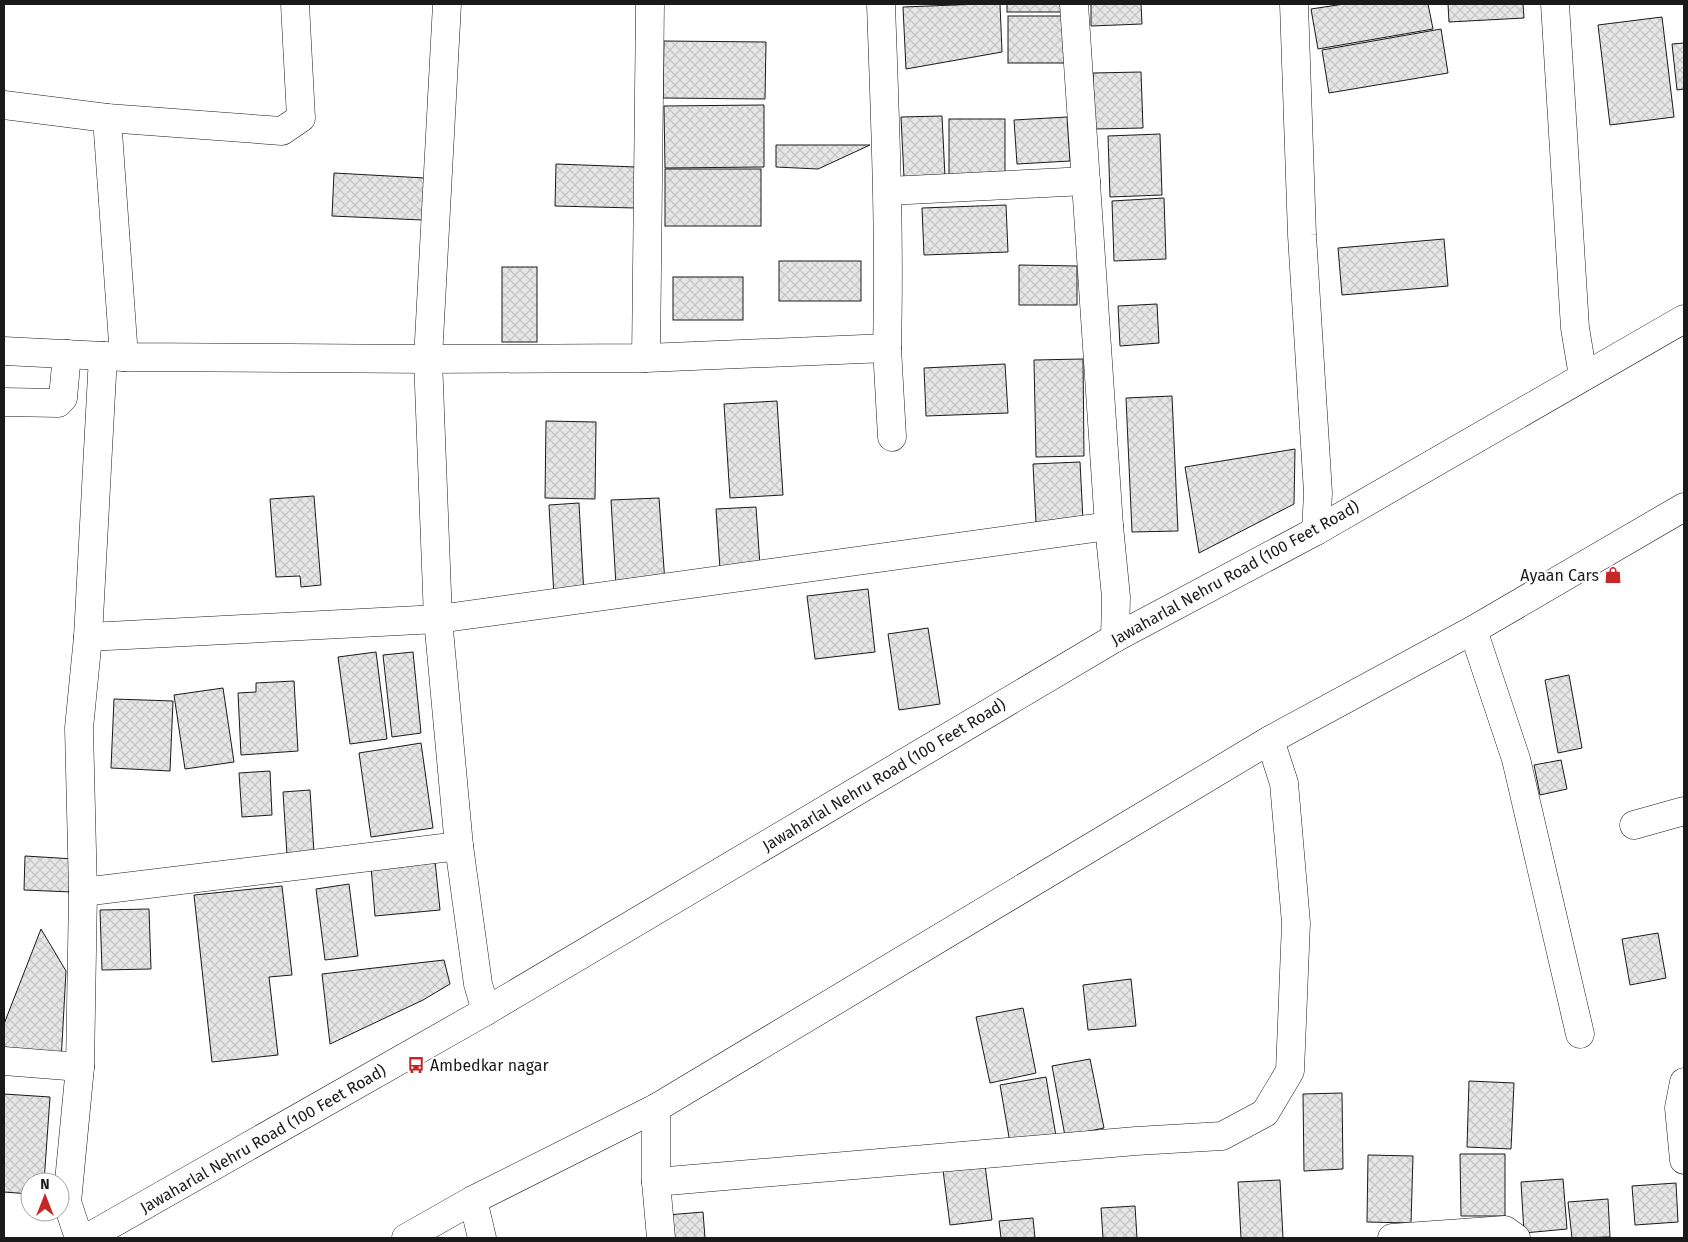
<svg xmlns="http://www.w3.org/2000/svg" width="1688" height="1242" viewBox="0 0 1688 1242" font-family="'Fira Sans',sans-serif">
<defs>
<pattern id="building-cross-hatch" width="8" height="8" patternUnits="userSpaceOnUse" patternTransform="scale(1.25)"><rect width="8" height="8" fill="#e6e6e6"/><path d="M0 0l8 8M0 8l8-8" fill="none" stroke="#c5c5c5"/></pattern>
</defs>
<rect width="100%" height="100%" fill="#fff"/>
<!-- building -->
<g fill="url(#building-cross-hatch)" stroke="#1a1a1a">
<polygon points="981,4 1000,4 1002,52 906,69 903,7"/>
<rect x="1007" y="4" width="57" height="8"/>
<polygon points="1091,4 1141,4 1142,24 1091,26"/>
<polygon points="1344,4 1428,4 1433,29 1318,49 1311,9"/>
<polygon points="1448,4 1523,4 1524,18 1449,22"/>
<rect x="1008" y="16" width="57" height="47"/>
<polygon points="1662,17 1674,117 1610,125 1598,25"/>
<polygon points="1441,29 1448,73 1329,93 1322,50"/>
<polygon points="664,41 766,42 765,99 663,98"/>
<polygon points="1684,43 1684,89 1677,90 1672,44"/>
<polygon points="1141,72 1143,128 1095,129 1093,73"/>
<polygon points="764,105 764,167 665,168 664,106"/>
<polygon points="942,116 945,177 904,178 901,117"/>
<polygon points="1067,117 1070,161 1017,164 1014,120"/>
<rect x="949" y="119" width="56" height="58"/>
<polygon points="1160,134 1162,195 1110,197 1108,136"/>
<polygon points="776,145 870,145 818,169 776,167"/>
<polygon points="556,164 636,167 635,208 555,206"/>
<rect x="665" y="169" width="96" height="57"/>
<polygon points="334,173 425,178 422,220 332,216"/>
<polygon points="1164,198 1166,259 1114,261 1112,201"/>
<polygon points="1006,205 1008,252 924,255 922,208"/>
<polygon points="1444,239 1448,286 1342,295 1338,248"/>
<rect x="779" y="261" width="82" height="40"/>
<polygon points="1019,265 1077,266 1077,305 1019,305"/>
<rect x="502" y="267" width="35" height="75"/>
<rect x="673" y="277" width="70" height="43"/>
<polygon points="1157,304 1159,343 1120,346 1118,306"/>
<polygon points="1083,359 1084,456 1036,457 1034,360"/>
<polygon points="1005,364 1008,413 926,416 924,368"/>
<polygon points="1172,396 1178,531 1132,532 1126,398"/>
<polygon points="777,401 783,495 730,498 724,404"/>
<polygon points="546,421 596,422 595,499 545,498"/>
<polygon points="1295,449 1294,504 1199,553 1185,467"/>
<polygon points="1080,462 1083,520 1036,523 1033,464"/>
<polygon points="314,496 321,585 301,587 300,576 276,577 270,499"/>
<polygon points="659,498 665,583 616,586 611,500"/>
<polygon points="579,503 584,595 554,597 549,505"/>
<polygon points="756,507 760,566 720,569 716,509"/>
<polygon points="868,589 875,652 815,659 807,596"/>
<polygon points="928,628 940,704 899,710 888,634"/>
<polygon points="376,652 387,739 350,744 338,657"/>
<polygon points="413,652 421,733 392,737 383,655"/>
<polygon points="1569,675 1582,748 1558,753 1545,680"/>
<polygon points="294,681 298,751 241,755 238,693 256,692 256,683"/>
<polygon points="223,688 234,762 185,769 174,695"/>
<polygon points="114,699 173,701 170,771 111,768"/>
<polygon points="421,743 433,828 371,837 359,753"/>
<polygon points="1561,760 1567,789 1540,795 1534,765"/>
<polygon points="270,771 272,815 242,817 239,773"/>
<polygon points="310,790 314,853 287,855 283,792"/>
<polygon points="25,856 74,859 72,892 24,890"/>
<polygon points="435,861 440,910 375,916 371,866"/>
<polygon points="349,884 358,956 325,960 316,889"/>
<polygon points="282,886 292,975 269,977 278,1055 212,1062 194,895"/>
<polygon points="149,909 151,969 102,970 100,910"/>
<polygon points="41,929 66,971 61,1062 4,1059 4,1024"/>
<polygon points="1658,933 1666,978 1630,985 1622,939"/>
<polygon points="444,960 450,984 423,1000 330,1044 322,974"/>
<polygon points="1131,979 1136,1026 1088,1030 1083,985"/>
<polygon points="1023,1008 1036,1073 990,1083 976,1017"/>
<polygon points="1090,1059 1104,1128 1065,1136 1052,1066"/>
<polygon points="1046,1077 1056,1136 1010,1143 1000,1085"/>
<polygon points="1469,1081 1514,1083 1511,1149 1467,1147"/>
<polygon points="1342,1093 1343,1169 1304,1171 1303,1094"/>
<polygon points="4,1094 50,1097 44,1182 30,1182 30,1194 4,1192"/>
<polygon points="1460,1154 1505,1154 1505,1216 1461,1216"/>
<polygon points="1368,1155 1413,1156 1411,1223 1367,1222"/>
<polygon points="985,1165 992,1220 950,1225 943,1170"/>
<polygon points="1563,1179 1567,1229 1524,1233 1521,1182"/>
<polygon points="1280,1180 1283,1238 1241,1238 1238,1182"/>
<polygon points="1676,1183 1678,1222 1635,1225 1632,1186"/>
<polygon points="1608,1199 1610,1237 1572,1238 1568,1202"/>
<polygon points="1135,1206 1137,1238 1103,1238 1101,1208"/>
<polygon points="703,1212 705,1238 669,1238 667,1215"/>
<polygon points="1033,1218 1035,1238 1001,1238 999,1221"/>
</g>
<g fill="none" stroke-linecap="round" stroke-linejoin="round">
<!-- minor casing -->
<g stroke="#1a1a1a" stroke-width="29">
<g id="minor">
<polyline points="447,4 428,359 438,619 459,846 478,984 486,1011"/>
<polyline points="1074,4 1109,526 1116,597 1115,638"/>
<polyline points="1294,4 1302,235 1318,493 1316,531"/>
<polyline points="1555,4 1575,328 1583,376"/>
<polyline points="4,105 107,118 282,131 301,118 295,4"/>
<polyline points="107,118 124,357"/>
<polyline points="888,191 1086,181"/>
<polyline points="887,348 892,437"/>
<path d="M4,351L124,357L428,359L646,358L887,348C890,233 885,119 881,4"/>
<polyline points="646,358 650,4"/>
<polyline points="4,402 58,403 63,398 67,354"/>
<polyline points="1473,630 1516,759 1580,1034"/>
<polyline points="88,637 438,619 1109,526"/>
<polyline points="1634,825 1684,811"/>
<polyline points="83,892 459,846"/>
<polyline points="4,1061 80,1067"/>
<polyline points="1684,1082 1679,1108 1684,1160"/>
<polyline points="656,1108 656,1182"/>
<polyline points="473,1200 482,1238"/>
<polyline points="79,1238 67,1202 80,1067 83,892 79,728 88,637 103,356"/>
<polyline points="661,1238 656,1182 1136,1141 1222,1136 1265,1113 1290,1071 1296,923 1284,783 1270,740"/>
<polyline points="1392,1238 1505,1230 1516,1238"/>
</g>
</g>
<!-- major casing -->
<g stroke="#1a1a1a" stroke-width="29">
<g id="major">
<polyline points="87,1238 486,1011 1115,638 1316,531 1684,319"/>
<polyline points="406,1238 473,1200 656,1108 1270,740 1473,630 1684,507"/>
</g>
</g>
<!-- minor -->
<use href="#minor" stroke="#fff" stroke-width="28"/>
<!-- major -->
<use href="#major" stroke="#fff" stroke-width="28"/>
</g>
<!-- icons -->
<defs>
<g id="shop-bare" transform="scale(1.35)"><path d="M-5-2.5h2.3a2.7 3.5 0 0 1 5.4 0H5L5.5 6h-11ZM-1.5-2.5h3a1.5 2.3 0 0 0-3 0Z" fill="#c62828" stroke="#fff" stroke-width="2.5" paint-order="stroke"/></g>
<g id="bus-bare" transform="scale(1.35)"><path d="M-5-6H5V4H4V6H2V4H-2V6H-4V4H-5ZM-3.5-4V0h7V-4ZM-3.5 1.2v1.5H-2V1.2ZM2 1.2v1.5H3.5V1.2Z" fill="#c62828" stroke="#fff" stroke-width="2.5" paint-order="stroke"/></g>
</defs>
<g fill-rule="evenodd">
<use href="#shop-bare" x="1613" y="575"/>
<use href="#bus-bare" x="416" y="1065"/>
</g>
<g text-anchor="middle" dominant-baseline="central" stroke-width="4" stroke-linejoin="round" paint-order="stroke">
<!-- street labels -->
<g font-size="16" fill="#1a1a1a" stroke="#fff">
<text transform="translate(1235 573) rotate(-29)">Jawaharlal Nehru Road (100 Feet Road)</text>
<text transform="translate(884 775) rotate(-31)">Jawaharlal Nehru Road (100 Feet Road)</text>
<text transform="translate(263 1139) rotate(-30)">Jawaharlal Nehru Road (100 Feet Road)</text>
</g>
<!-- poi labels -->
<g font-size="16" fill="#1a1a1a" stroke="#fff" text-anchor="end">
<text x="1599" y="575">Ayaan Cars</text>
<text x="430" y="1065" text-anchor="start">Ambedkar nagar</text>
</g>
</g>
<!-- border -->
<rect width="1688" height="1242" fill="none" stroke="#1a1a1a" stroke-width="10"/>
<!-- north arrow -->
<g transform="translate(45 1197)"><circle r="24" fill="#ffffff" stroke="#a3a3a3"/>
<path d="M0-4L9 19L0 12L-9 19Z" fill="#c62828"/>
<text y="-8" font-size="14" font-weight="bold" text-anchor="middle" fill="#1a1a1a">N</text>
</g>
</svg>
